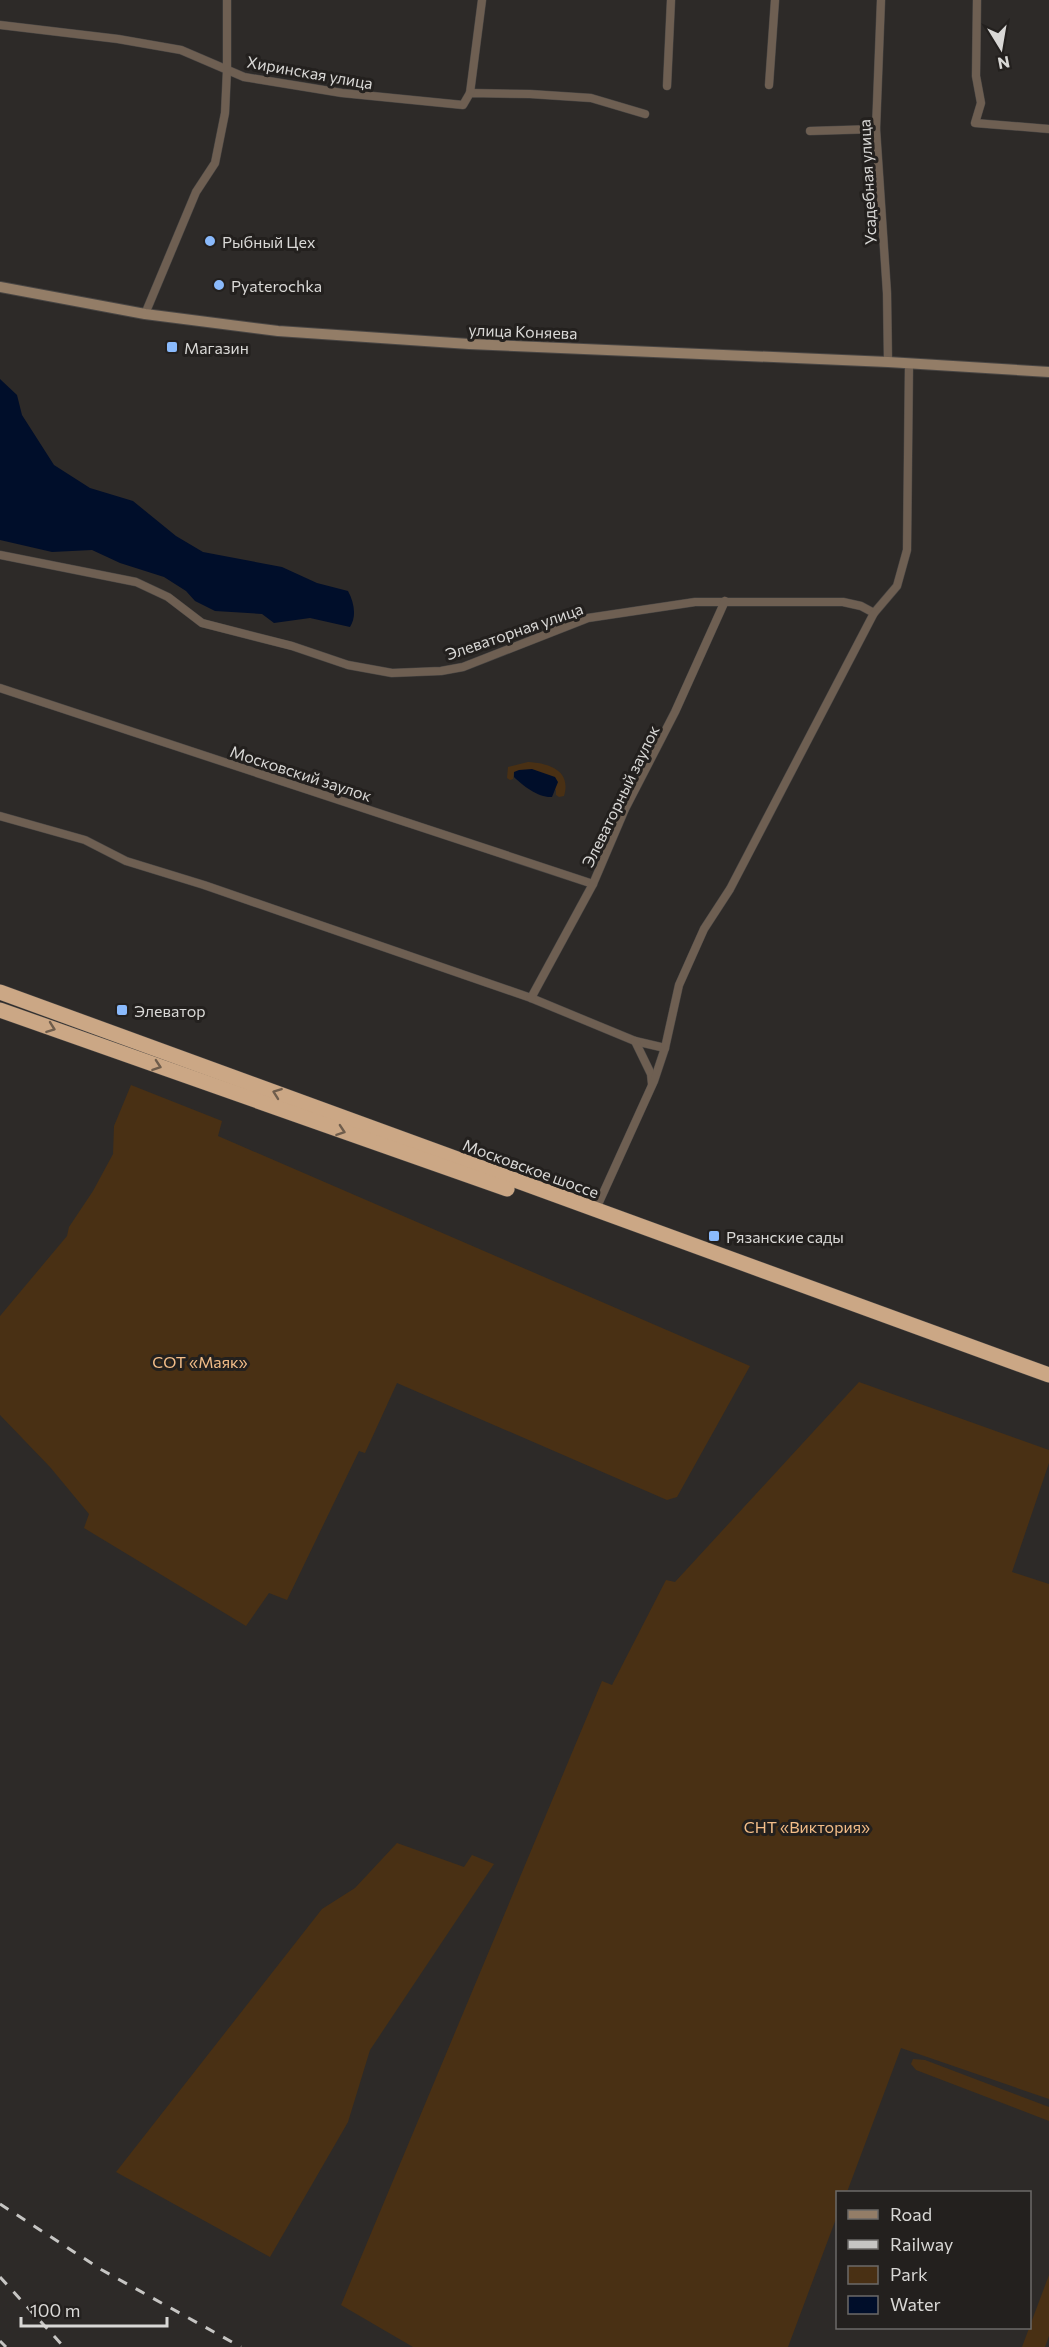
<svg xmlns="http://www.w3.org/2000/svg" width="1049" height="2347" viewBox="0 0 1049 2347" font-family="Commissioner,sans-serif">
<rect width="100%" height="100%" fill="#2d2a28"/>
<!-- green -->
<g fill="#493014">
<path d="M528,762C548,763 572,770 564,796L559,797L556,795V790L514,772L513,779L510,780L507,778L508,767Z"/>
<polygon points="131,1085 222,1121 218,1136 750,1366 677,1497 667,1500 397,1383 365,1453 359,1451 287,1600 269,1593 246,1626 84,1528 89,1514 50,1467 0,1415 0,1316 67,1236 69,1227 93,1191 113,1154 114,1126"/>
<polygon points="859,1382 1049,1450 1049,1463 1012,1572 1049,1584 1049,2099 901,2048 847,2192 838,2192 837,2216 788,2347 413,2347 341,2305 602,1681 612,1685 666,1580 675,1582"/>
<polygon points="397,1843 464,1867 472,1855 494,1864 370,2050 348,2122 270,2257 116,2172 322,1909 355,1888"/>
<polygon points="913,2059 925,2060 1049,2107 1049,2121 916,2070 911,2064"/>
<polygon points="1049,2275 1049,2336 1045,2347 1022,2347"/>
</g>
<!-- water -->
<g fill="#000e2a">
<path d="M0,379L17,395L22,415L54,465L90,488L133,501L176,536L203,552L282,567L317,583L348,591C354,602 357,616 350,627L310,618L274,623L262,614L215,611L195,601L186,591L164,577L120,563L92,550L52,552L0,540Z"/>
<path d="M532,769L555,777L558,782L552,797C539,798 523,786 514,777V772L519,770Z"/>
</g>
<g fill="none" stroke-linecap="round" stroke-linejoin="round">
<!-- street casing -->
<g stroke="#494644" stroke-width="9">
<g id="street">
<polyline points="881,0 876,129 887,293 888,362"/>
<polyline points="977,0 976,76 981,103 975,123 1049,129"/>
<polyline points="0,25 118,39 181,50 244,77 342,93 463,105 470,93 530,94 591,98 645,114"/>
<polyline points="769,85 775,0"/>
<polyline points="667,86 671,0"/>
<polyline points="470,93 482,0"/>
<polyline points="810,131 876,129"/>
<polyline points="145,314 196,192 215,163 225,113 227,70 227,0"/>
<polyline points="0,555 136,582 168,597 202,623 292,646 348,665 392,673 441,671 463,667 588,618 695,602 843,602 861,606 874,613"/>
<polyline points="0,688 593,884"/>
<polyline points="0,816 85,840 126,861 204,885 531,998 635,1041 665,1048"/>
<polyline points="531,998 593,884 625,809 675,712 725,601"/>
<polyline points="635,1041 651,1074 652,1084"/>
<polyline points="595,1211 654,1081 665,1048 679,985 704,929 730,889 874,613 897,586 907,550 909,364"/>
</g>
</g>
<!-- secondary casing -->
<g stroke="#494644" stroke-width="12">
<polyline id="secondary" points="0,287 145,314 278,331 469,344 888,362 1049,372"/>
</g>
<!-- highway casing -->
<g stroke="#494644" stroke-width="16">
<g id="highway">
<polyline points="0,992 1049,1375"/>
<polyline points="0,1010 507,1189"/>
</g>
</g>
<!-- street -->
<use href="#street" stroke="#6e5f52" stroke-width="8"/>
<!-- secondary -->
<use href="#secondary" stroke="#937d67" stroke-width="10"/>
<!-- highway -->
<use href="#highway" stroke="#cba785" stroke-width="15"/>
<!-- rail -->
<g stroke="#c6c5c3" stroke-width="3" stroke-dasharray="10 10" stroke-linecap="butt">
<polyline points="0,2204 102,2270 241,2347"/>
<polyline points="0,2277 64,2347"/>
<polyline points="0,2341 6,2347"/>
</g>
</g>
<!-- one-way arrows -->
<defs><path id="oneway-chevron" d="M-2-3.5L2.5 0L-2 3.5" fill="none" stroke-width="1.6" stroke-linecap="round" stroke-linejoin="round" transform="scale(1.5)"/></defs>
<g stroke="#6f5d4c">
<use href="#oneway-chevron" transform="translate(51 1028) rotate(20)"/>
<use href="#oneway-chevron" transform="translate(157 1066) rotate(19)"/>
<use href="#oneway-chevron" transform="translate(277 1093) rotate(-160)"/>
<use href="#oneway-chevron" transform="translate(341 1131) rotate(19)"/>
</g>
<!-- markers -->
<g fill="#8abafc" stroke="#23201e" stroke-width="2">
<circle cx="210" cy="241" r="6"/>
<circle cx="219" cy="285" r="6"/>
<rect x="166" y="341" width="12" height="12" rx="3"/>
<rect x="116" y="1004" width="12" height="12" rx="3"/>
<rect x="708" y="1230" width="12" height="12" rx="3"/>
</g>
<g text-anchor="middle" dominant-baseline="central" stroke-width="6" stroke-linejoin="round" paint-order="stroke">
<!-- street labels -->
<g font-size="16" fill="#d9d8d6" stroke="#23201e">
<text transform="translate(310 72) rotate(10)">Хиринская улица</text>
<text transform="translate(867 182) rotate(-93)">Усадебная улица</text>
<text transform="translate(523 331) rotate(2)">улица Коняева</text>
<text transform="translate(514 631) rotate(-19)">Элеваторная улица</text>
<text transform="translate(301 773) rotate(18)">Московский заулок</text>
<text transform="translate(620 796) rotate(-64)">Элеваторный заулок</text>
<text transform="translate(531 1168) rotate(20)">Московское шоссе</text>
</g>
<!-- poi labels -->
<g font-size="16" fill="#d9d8d6" stroke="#23201e" text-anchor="start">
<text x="222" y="241">Рыбный Цех</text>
<text x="231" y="285">Pyaterochka</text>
<text x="184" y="347">Магазин</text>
<text x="134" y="1010">Элеватор</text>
<text x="726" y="1236">Рязанские сады</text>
</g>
<!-- park labels -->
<g font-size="16" fill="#f3bd88" stroke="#23201e">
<text x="200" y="1361">СОТ «Маяк»</text>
<text x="807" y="1826">СНТ «Виктория»</text>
</g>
</g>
<!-- legend -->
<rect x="836" y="2191" width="195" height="138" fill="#23201e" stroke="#6c6a68" stroke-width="1.5"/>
<rect x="848" y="2210" width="30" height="9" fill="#937d67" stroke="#6c6a68" stroke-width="1.5"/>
<text x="890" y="2221" font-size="18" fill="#d9d8d6">Road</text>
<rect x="848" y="2240" width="30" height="9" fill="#c6c5c3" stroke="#6c6a68" stroke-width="1.5"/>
<text x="890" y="2251" font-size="18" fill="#d9d8d6">Railway</text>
<rect x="848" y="2266" width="30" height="18" fill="#493014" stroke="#6c6a68" stroke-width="1.5"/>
<text x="890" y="2281" font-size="18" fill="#d9d8d6">Park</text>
<rect x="848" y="2296" width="30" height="18" fill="#000e2a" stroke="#6c6a68" stroke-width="1.5"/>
<text x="890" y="2311" font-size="18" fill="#d9d8d6">Water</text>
<!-- north arrow -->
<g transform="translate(1001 48) rotate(169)" stroke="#23201e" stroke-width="4.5" paint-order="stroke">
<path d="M0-4.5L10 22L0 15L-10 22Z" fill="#d9d8d6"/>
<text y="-9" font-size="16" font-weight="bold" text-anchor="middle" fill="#d9d8d6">N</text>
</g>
<!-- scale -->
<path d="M21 2317v9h146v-9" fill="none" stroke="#d9d8d6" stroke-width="3"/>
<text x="30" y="2317" font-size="18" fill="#d9d8d6" stroke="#23201e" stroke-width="4.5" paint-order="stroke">100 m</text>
</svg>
